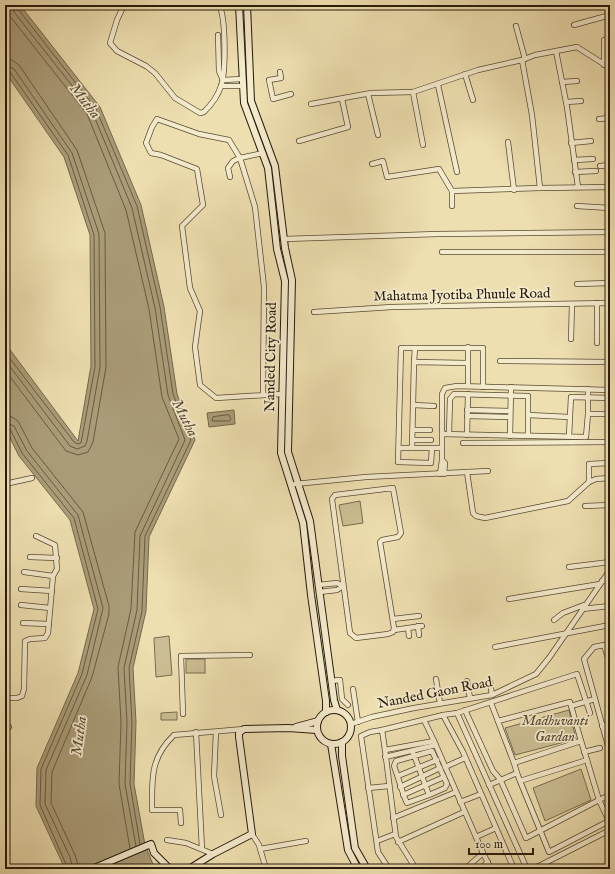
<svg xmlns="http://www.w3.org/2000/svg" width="615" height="874" viewBox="0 0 615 874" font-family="'IM FELL English',serif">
<rect width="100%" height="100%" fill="#eedfb0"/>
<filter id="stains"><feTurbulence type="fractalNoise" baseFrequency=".005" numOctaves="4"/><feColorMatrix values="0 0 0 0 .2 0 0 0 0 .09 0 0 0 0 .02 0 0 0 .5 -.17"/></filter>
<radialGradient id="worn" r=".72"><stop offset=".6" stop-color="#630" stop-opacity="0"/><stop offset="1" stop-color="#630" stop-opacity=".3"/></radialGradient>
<!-- green -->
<g fill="#ccbe94" stroke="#796c4f">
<polygon points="360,501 363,523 343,526 339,505"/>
<polygon points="169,636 172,675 156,677 154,638"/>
<rect x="186" y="659" width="19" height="14"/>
<polygon points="569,710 576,739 515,755 505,728"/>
<polygon points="177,712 177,720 161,720 161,713"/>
<polygon points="581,769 591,800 545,821 533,788"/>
</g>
<!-- water -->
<g fill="#aa9c78" stroke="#75684c">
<polygon points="5,5 20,5 100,107 141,205 164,307 177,394 195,440 149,537 146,611 133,668 136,722 134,784 145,845 155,869 65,869 36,806 37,768 78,673 94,609 70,520 19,456 5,428 5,343 78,441 91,366 90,235 64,157 5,72"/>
<polygon points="234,410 235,424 209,427 207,413"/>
</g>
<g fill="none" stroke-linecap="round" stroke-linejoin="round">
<!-- shore -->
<g stroke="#685b41" stroke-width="1">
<polyline points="6,5 9,15 87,114 126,210 149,309 162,397 179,439 135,532 131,609 118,667 121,722 119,784 130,849"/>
<polyline points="12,5 14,12 92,111 132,208 155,308 168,395 185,440 140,536 137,610 124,668 127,722 125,784 136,846"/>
<polyline points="17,5 18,9 96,109 137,206 160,307 173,394 191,440 145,536 142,611 129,668 132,722 130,784 140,844"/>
<polyline points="5,59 12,60 19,65 77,150 105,233 106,367 93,442 88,452 78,455 66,451 5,370"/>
<polyline points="5,65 14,69 72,153 99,234 100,367 87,441 85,446 77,449 70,446 5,360"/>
<polyline points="5,70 10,72 68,155 94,235 95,367 81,443 77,444 74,442 5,352"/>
<polygon points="229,415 231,419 229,421 212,421 213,417"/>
<polyline points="5,416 12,417 18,421 32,448 83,512 109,606 109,614 92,677 52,772 51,803 75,855 79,869"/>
<polyline points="5,422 14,426 27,451 78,515 103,608 87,675 46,770 45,804 70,857 73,869"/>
<polyline points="5,427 10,429 22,453 74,518 98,609 82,674 41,769 40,805 68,869"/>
</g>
<!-- street casing -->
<g stroke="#584b34" stroke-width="6">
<g id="street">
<path d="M124,5L117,20L110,43L117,51L146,66L155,73L175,98L200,113L204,112C211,105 218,96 221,86C226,72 226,17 219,5"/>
<polyline points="574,25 610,15"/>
<polyline points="516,26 525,59"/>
<polyline points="218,35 219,71 222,78"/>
<polyline points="556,51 567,107 578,187"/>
<polyline points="522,60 532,115 540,188 610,187"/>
<polyline points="604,65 604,40 610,39"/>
<polyline points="280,72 281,78 269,80 273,99 291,94"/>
<polyline points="465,74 473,100"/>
<polyline points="223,80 242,79"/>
<polyline points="562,82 577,81"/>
<polyline points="438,85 457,172"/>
<polyline points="221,86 242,86"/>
<polyline points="413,92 423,145"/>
<polyline points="368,94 378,135"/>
<polyline points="566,102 581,101"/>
<polyline points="311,104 371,93 413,92 478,70 522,60 535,55 577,47 610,68"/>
<polyline points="599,119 610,118"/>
<polyline points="299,141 348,127 342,99"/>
<polyline points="508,142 514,190"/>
<polyline points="571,143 591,141"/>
<polyline points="574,160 593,159"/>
<polyline points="372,164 383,161 387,177 439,169 452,191"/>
<polyline points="600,166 610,165"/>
<polyline points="575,172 596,171"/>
<polyline points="230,177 228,168 233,161 240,158 263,153"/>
<polyline points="452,206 452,191 540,188"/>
<polyline points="577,206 610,208"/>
<polyline points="284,239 438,234 610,232"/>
<polyline points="442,252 610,252"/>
<polyline points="577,284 610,283"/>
<polyline points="314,312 392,307 610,303"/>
<polyline points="571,339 572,304"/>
<polyline points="597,343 597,303"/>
<polyline points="500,361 610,362"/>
<polyline points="414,362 415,348"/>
<polyline points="468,363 468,347"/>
<polyline points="263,394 264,287 255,207 240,158 229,140 199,134 157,119 152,127 146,143 151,153 161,155 197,169 203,205 182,226 190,288 200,311 195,347 200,385 216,398 282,394"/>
<polyline points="413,405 434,406"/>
<polyline points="467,410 510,411"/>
<polyline points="588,414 588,389"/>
<polyline points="528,415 569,417"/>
<polyline points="467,416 510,417"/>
<polyline points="413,430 430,430"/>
<polyline points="442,434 586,437 588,414 610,414"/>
<polyline points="449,434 450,399 454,394 528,396 528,436"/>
<polyline points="467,435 468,394"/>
<polyline points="510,436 511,387"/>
<polyline points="569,436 571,397 610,398"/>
<polyline points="413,440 431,440"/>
<polyline points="463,443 610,442"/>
<polyline points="399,448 432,448"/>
<polyline points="412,448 414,362 468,363 468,386"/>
<polyline points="442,448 432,448 431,463 398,462 401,348 483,348 483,387"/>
<polyline points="442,460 442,394 445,388 457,386 610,390"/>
<polyline points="467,472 473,513 476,516 485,518 568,501 589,482 596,479 610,478"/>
<polyline points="440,474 442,460 445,463 444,474"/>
<polyline points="589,482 589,464 610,463"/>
<polyline points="5,484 32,478"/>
<polyline points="295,484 366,477 488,471"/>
<polygon points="393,488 401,533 398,537 382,540 380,542 394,628 393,632 388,634 356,638 350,633 332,499 335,495"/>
<polyline points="585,506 610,505"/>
<polyline points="36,536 55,545 57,569 53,576"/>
<polyline points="30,557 57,558"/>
<polyline points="569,567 610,562"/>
<polyline points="602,581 610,581"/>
<polyline points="318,585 337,583 343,586 337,590 319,592"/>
<polyline points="21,589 52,591"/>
<polyline points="509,599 600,584"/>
<polyline points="21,605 50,608"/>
<polyline points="582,609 610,606"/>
<polyline points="393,619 419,616"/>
<polyline points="554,620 563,613 584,605"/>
<polyline points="23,623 49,624"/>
<polyline points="418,626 419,635"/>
<polyline points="408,628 409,636"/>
<polyline points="394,630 422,626"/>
<polyline points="495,647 610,625"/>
<polyline points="610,664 604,645 594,647 584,659 610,753"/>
<polyline points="436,679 440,703"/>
<polyline points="331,681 340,680 342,699 348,705"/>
<polyline points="467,681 470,698"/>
<polyline points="490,682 492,695"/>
<polyline points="353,689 358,722"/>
<polyline points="5,698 17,698 22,696 24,689 25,641 30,639 45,638 48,633 53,576 24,572"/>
<polyline points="491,703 514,763"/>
<polyline points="571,706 595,699"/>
<polyline points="465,710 493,771 500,779 526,838 599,800 587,760"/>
<polyline points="457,713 527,869"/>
<polyline points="183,714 181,656 250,655"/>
<polyline points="443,715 457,713 577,674 590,713"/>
<polyline points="424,720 434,741"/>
<polyline points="498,721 570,702 581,741"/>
<polyline points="351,724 372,717 414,708 492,695 536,674 549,658 610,570"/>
<polyline points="602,726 610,723"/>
<polyline points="5,727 9,727"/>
<polyline points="382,730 443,715 463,752 514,869"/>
<polyline points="196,732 202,849"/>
<polyline points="216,732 214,776 221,815"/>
<polyline points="385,750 382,730 370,732 361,736 378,852 389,869"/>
<path d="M412,751L414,755L429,795L407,803C401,790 399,779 394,766L396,761L432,751L447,784L445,788L429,795"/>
<polyline points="584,752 600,748"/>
<polyline points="385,757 436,745"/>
<polyline points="445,767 465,758"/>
<polyline points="398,776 437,760"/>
<polyline points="520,781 549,852 609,821 599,800 610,795"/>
<polyline points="489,785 517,773 514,763 581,741 587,760 520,781 517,773"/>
<polyline points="400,787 440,768"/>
<polyline points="368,788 389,786"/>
<polyline points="403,795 444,777"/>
<polyline points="460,802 481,794"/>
<polyline points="393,818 456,792"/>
<path d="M181,823L180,810H152C152,779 150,758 174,735L244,729"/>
<polyline points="252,834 259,845 266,869"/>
<polyline points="476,837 496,828"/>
<polyline points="167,840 186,843 213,854"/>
<polyline points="377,841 395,834"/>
<polyline points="398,842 464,812"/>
<polyline points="260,849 306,841"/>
<polyline points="483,853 491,869"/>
<polyline points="416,869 396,837 385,750 434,741 483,853 465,869"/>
<polyline points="480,869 488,862"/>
<polyline points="533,869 610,830"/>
</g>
</g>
<!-- secondary casing -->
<g stroke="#261a0a" stroke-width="8">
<g id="secondary">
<polyline points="239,5 244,103 268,168 277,249 285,281 281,453 303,523 311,595 326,701 326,712"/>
<polyline points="247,5 251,101 275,166 285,248 292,280 288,452 310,521 334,700 337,710"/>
<circle cx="334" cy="727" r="17"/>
<polyline points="296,727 318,721"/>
<polyline points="342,742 342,756 355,848 367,869"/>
<polyline points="331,744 348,850 358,869"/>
<polyline points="92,869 151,844 154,853 170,869"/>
<polyline points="189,869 213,854 252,834 239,737 239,733 244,729 288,728 317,730"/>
</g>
</g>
<!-- street -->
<use href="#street" stroke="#f4eacc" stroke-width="4.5"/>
<!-- secondary -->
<use href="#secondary" stroke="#f4eacc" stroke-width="6"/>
</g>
<g text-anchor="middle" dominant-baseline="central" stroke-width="3.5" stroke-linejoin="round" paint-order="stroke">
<!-- street labels -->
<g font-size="14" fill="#261a0a" stroke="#f4eacc">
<text transform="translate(462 295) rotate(-1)">Mahatma Jyotiba Phuule Road</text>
<text transform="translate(271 357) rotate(-89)">Nanded City Road</text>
<text transform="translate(435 693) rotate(-11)">Nanded Gaon Road</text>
</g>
<!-- park labels -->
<g font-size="14" font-style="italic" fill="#584b33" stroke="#f4eacc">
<text x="555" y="721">Madhuvanti<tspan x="555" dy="16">Gardan</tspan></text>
</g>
<!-- water labels -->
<g font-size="15" font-style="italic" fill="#5b4e36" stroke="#f4eacc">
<text transform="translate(85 101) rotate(52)">Mutha</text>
<text transform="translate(185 418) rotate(63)">Mutha</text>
<text transform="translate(79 736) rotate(-82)">Mutha</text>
</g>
</g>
<!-- margin -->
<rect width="615" height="874" fill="none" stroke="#eedfb0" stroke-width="20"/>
<rect x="6" y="6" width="603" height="862" fill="none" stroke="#261a0a" stroke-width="2"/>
<rect x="10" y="10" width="595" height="854" fill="none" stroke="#261a0a"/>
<!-- scale -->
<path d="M469 848v6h64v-6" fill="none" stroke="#261a0a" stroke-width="2"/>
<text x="475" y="848" font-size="12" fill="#261a0a" stroke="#f4eacc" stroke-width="3" paint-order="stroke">100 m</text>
<rect width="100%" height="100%" filter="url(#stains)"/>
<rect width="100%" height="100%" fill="url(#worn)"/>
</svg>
